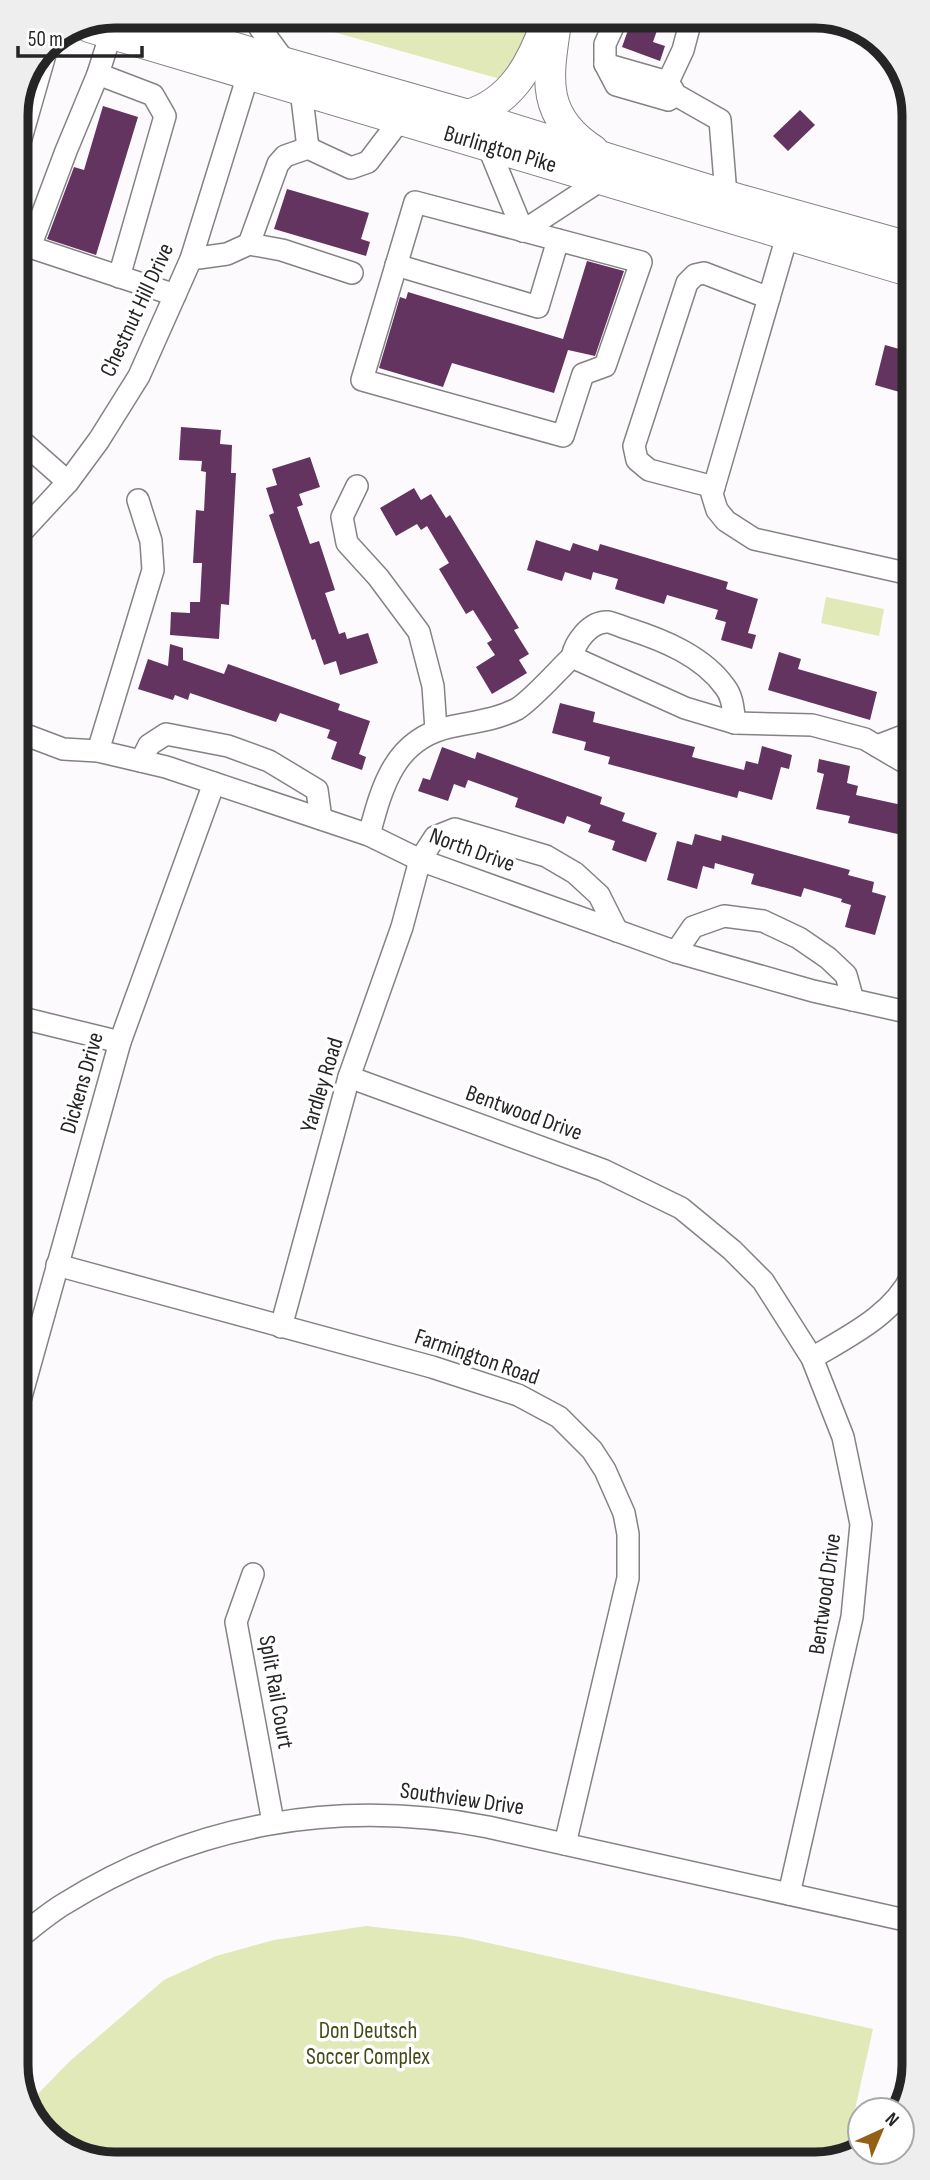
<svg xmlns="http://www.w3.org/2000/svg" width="930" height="2180" viewBox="0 0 930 2180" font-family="'Sofia Sans Condensed',sans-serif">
<rect width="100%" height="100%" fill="#fcfafc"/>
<!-- green -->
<g fill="#e1e9b8">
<polygon points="307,16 552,16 532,88 305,24"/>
<polygon points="826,597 884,609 879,636 821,623"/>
<polygon points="366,1926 462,1937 873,2029 844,2159 108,2164 55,2144 27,2105 69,2062 164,1980 216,1956 274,1940"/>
</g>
<!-- building -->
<g fill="#633460">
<polygon points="633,16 662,16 653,42 665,46 660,61 622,47"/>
<polygon points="103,106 138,117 96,255 47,239 74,167 84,170"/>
<polygon points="800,110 815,125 788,151 773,136"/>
<polygon points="287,189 369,213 361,239 370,242 366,256 274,229"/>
<polygon points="587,261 624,271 595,356 568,350 554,393 452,363 443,387 379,368 400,297 406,299 408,292 563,339"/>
<polygon points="885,345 910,352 910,395 875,385"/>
<polygon points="181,427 221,430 220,444 232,445 231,473 236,473 229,605 221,604 219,639 170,635 171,612 190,613 190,602 200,602 202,563 193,563 196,510 204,511 206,472 201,471 202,461 179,460"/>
<polygon points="310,457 320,487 299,494 303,505 297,507 310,544 319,541 335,590 325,593 339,634 345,632 347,639 368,633 378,663 340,675 336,661 324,665 315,639 312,640 269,515 274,513 266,488 277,485 272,469"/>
<polygon points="414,488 421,500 431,494 446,518 450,515 519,628 514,630 529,654 519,660 527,673 492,694 476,667 495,655 487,643 492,640 473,610 466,614 439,569 449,563 427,526 421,530 417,524 396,536 380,508"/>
<polygon points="536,540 570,551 573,543 598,551 600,544 728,582 726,589 758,599 748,633 756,635 752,649 721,640 726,622 715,619 718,610 667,595 664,604 615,589 618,579 593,572 591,580 565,572 562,581 527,570"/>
<polygon points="170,644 183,648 183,660 224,674 228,664 340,704 338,710 370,721 359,754 366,757 362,770 331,759 337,742 327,738 330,730 280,713 276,722 190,693 188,700 175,695 173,700 138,689 148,659 168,666"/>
<polygon points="779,652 801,659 798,669 877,692 870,720 768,690"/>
<polygon points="560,703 595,712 593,722 695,747 692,757 744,770 746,761 758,764 762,746 792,755 789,769 781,767 772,800 739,791 737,798 608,764 610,757 584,750 586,742 552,733"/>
<polygon points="442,747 475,759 477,752 602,797 600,804 625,813 622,821 657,833 646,862 612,850 615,841 588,832 591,825 567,816 564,824 515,807 518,798 468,780 465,788 454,784 448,801 418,791 423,778 430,780"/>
<polygon points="819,759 850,766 847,783 858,786 856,795 911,807 911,837 848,823 850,816 816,809 824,774 817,772"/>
<polygon points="695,834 721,841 722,835 850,870 848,875 874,882 872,892 886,896 875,935 845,927 851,905 841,902 842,899 804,888 801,897 751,884 754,874 715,863 714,869 703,866 697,889 667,880 677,841 692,845"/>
</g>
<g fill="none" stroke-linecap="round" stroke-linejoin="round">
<!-- minor casing -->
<g stroke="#848284" stroke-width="24">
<g id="minor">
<polyline points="257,16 260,28 286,63"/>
<polyline points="618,16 605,44 605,64 668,82 676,95 720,120 726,195"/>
<polyline points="111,33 98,74 153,95 165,116 119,277"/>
<polyline points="196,36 222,16"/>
<polyline points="605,64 616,85 668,100 676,95"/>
<polyline points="668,82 683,50 692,16"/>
<polyline points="301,90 308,148"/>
<polyline points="488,146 523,231"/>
<polyline points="16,156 48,44"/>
<polygon points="415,202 641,262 605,366 583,374 563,436 362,380"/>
<polyline points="523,231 601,180"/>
<polyline points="787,236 712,494 717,510 726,521 754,539 910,574"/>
<polyline points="18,243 175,295"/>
<polyline points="249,244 278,164 285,156 308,148 351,168 368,162 400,120"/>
<polyline points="30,247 66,151 98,74"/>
<polyline points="191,259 227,254 249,244 282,250 352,273"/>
<polyline points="396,265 538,307 558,240"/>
<polyline points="17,437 68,482"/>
<polyline points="357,486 342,517 347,543 378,577 419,632 433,686 436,730"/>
<polyline points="714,487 649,470 637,460 634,446 687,283 695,275 704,273 769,298"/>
<polyline points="17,537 68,482 99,440 139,376 191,259 248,75"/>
<path d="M572,657C575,642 590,621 608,622C614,623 622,627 629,629C663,640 703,656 725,687C733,697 733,710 735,723"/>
<polyline points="18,732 63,749 98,751 166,767 369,835 420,860 676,952 813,991 911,1013"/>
<polyline points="877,746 911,733"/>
<polyline points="98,751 153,570 151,541 138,500"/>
<polyline points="141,761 149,745 166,734 228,746 269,761 317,790 321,819"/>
<path d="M369,835C382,787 394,739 450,727C472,722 496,720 517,709C533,699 557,671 572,657L685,708L735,723L812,725L865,739L911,766"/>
<polyline points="676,952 693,927 724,916 763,921 799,938 828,958 846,975 853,1000"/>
<polyline points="18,1017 120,1042"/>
<polyline points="349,1077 603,1170 681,1208 732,1250 763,1281 812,1358 843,1437 861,1524 852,1617 789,1894"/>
<polyline points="57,1265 432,1367 518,1395 559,1417 592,1450 605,1470 624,1513 628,1534 628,1578 565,1844"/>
<polyline points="281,1327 349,1077 402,927 420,860 435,837 455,829 546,856 575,873 599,895 617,931"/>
<path d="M812,1358C849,1336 893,1315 912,1275"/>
<polyline points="19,1404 120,1042 214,783"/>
<polyline points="253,1574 236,1622 273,1822"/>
<path d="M21,1936C35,1925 49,1913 64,1904C194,1823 339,1798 488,1827L914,1922"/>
</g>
</g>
<!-- highway casing -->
<g stroke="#848284" stroke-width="32">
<g id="highway">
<polyline points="131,16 272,59 468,115 741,200 909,247"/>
<path d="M557,16C549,72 537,114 593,150"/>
<path id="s1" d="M89,27L909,271"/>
<path d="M468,115C511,102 531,65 545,26"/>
</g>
</g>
<!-- minor -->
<use href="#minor" stroke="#fff" stroke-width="21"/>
<!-- highway -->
<use href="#highway" stroke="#fff" stroke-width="30"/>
</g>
<g text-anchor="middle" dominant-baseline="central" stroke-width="7" stroke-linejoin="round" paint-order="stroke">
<!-- street labels -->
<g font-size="23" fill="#262526" stroke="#fff">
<text stroke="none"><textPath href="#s1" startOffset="429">Burlington Pike</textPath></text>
<text transform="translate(137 310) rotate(-65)">Chestnut Hill Drive</text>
<text transform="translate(472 850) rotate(20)">North Drive</text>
<text transform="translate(82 1083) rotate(-74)">Dickens Drive</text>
<text transform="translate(322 1085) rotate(-73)">Yardley Road</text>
<text transform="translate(524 1113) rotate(20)">Bentwood Drive</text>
<text transform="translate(477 1357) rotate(19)">Farmington Road</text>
<text transform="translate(825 1594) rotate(-82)">Bentwood Drive</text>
<text transform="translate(276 1692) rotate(80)">Split Rail Court</text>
<text transform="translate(462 1799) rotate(8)">Southview Drive</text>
</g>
<!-- park labels -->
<g font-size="23" fill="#454a17" stroke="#fff">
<text x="368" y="2031">Don Deutsch<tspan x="368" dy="26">Soccer Complex</tspan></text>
</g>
</g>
<!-- crop -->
<path d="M0 0H930V2180H0ZM115 28H815A87 87 0 0 1 902 115V2065A87 87 0 0 1 815 2152H115A87 87 0 0 1 28 2065V115A87 87 0 0 1 115 28Z" fill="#eee" fill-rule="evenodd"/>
<path fill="none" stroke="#262526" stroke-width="9" d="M115 28H815A87 87 0 0 1 902 115V2065A87 87 0 0 1 815 2152H115A87 87 0 0 1 28 2065V115A87 87 0 0 1 115 28Z"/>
<!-- north arrow -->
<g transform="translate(881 2131) rotate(44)"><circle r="33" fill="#ffffff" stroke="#a8a8a8" stroke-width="2"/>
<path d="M0-5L12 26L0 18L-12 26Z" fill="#946015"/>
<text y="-10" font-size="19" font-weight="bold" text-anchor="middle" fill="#262526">N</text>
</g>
<!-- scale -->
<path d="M18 46v10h124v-10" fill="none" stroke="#262526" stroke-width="3.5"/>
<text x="28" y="46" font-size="21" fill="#262526" stroke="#ffffff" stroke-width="5" paint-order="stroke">50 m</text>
</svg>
